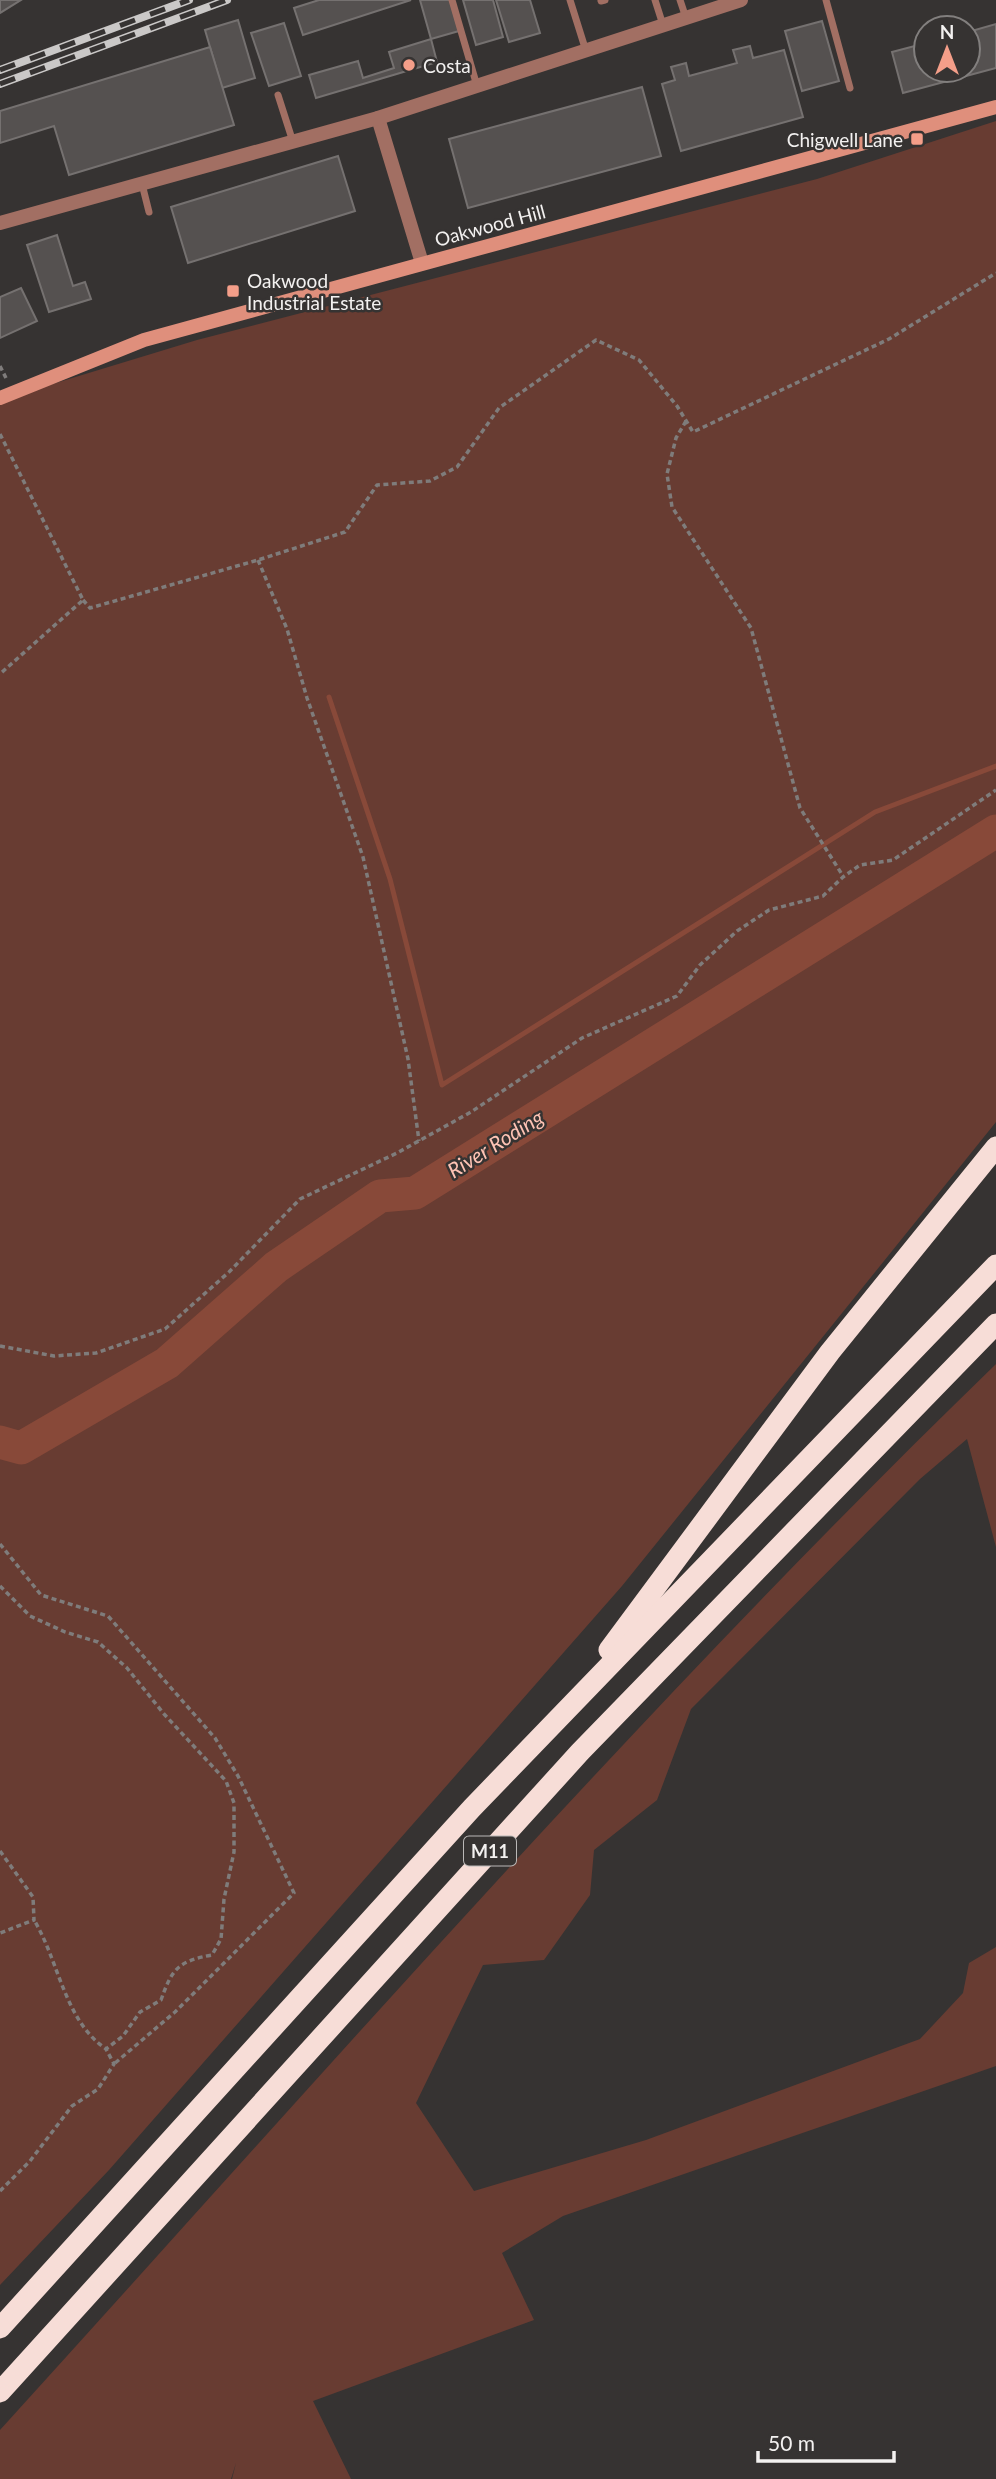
<svg xmlns="http://www.w3.org/2000/svg" width="996" height="2479" viewBox="0 0 996 2479" font-family="Lato,sans-serif">
<rect width="100%" height="100%" fill="#363332"/>
<!-- green -->
<g fill="#683c32">
<polygon points="996,121 996,1122 622,1586 109,2170 0,2285 0,400 197,340 817,179"/>
<path d="M996,1364V1547L967,1439L920,1479L691,1709L657,1800L594,1850L590,1895L544,1960L483,1965L416,2103L474,2191L646,2140L920,2039L963,1993L969,1963L996,1947V2066L563,2216L502,2253L534,2320L313,2401L351,2479H232L236,2463L231,2479H0V2430C327,2070 646,1703 996,1364Z"/>
</g>
<g fill="none" stroke-linecap="round" stroke-linejoin="round">
<!-- stream -->
<polyline stroke="#884939" stroke-width="5" points="329,697 390,879 442,1085 875,812 996,766"/>
<!-- river -->
<polyline stroke="#884939" stroke-width="33" points="0,1442 21,1448 167,1363 276,1267 380,1196 415,1193 996,831"/>
</g>
<!-- building -->
<g fill="#555150" stroke="#757170" stroke-width="2">
<polygon points="0,0 21,0 0,13"/>
<polygon points="319,0 411,0 303,35 294,8"/>
<polygon points="420,0 450,0 459,31 431,39"/>
<polygon points="463,0 493,0 503,37 476,45"/>
<polygon points="496,0 530,0 540,33 509,42"/>
<polygon points="238,20 255,78 222,88 205,30"/>
<polygon points="822,21 839,81 802,91 785,31"/>
<polygon points="284,23 301,76 269,86 251,33"/>
<polygon points="996,24 996,68 903,93 892,52 926,43 926,70 968,70 968,32"/>
<polygon points="431,39 437,62 316,98 309,75 358,61 363,78 394,68 389,52"/>
<polygon points="750,46 753,58 784,50 803,117 681,151 662,84 675,80 671,67 686,63 689,76 737,63 733,50"/>
<polygon points="210,47 234,125 69,175 54,126 0,143 0,111"/>
<polygon points="642,87 661,156 468,208 449,139"/>
<polygon points="338,156 355,211 188,263 171,207"/>
<polygon points="57,235 73,286 85,282 91,299 49,312 27,245"/>
<polygon points="21,288 37,321 0,338 0,297"/>
</g>
<g fill="none" stroke-linecap="round" stroke-linejoin="round">
<!-- path -->
<g stroke="#7f7c7b" stroke-width="3.5" stroke-dasharray="5 3.5" stroke-linecap="butt">
<polyline points="0,366 6,378"/>
<polyline points="686,421 676,438 667,474 672,507 751,628 800,808 843,876"/>
<polyline points="0,434 83,600 0,674"/>
<polyline points="258,560 287,629 307,698 363,857 408,1059 419,1141"/>
<polyline points="83,600 90,608 258,560 345,532 377,485 430,481 457,467 499,408 596,340 639,360 677,406 693,432 889,339 996,273"/>
<polyline points="0,1346 54,1356 96,1353 165,1329 229,1272 300,1199 397,1153 471,1112 582,1038 677,996 700,965 737,931 769,910 823,896 843,877 860,865 893,860 996,790"/>
<polyline points="0,1544 41,1595 108,1616 215,1738 238,1776 294,1893 175,2012 114,2064"/>
<path d="M0,1586L30,1616L65,1632L98,1642L127,1668L164,1714L226,1781L234,1803V1852L224,1899L221,1939L212,1955C178,1961 172,1969 161,2000L140,2012L123,2036L106,2049C64,2020 59,1961 34,1920"/>
<polyline points="0,1851 33,1897 34,1920 0,1933"/>
<polyline points="0,2191 30,2161 72,2106 98,2089 114,2064 106,2049"/>
</g>
<!-- lane -->
<g stroke="#a26f63" stroke-width="7">
<polyline points="452,0 477,86"/>
<polyline points="570,0 586,51"/>
<polyline points="655,0 663,25"/>
<polyline points="680,0 686,18"/>
<polyline points="826,0 850,88"/>
<polyline points="601,1 605,0"/>
<polyline points="278,95 293,142"/>
<polyline points="142,184 149,212"/>
</g>
<!-- street -->
<g stroke="#a26f63" stroke-width="14">
<polyline points="378,118 422,263"/>
<polyline points="0,223 378,118 741,0"/>
</g>
<!-- secondary -->
<polyline stroke="#df8f7c" stroke-width="14" points="0,398 144,340 996,107"/>
<!-- highway -->
<g stroke="#f7ddd7" stroke-width="21">
<polyline points="609,1650 830,1352 996,1147"/>
<polyline points="0,2328 472,1808 996,1265"/>
<polyline points="0,2392 580,1752 996,1324"/>
</g>
<!-- rail casing -->
<g stroke="#cac8c7" stroke-width="8">
<g id="rail">
<polyline points="0,70 189,0"/>
<polyline points="0,84 227,0"/>
</g>
</g>
<!-- rail -->
<use href="#rail" stroke="#363332" stroke-width="5" stroke-dasharray="16" stroke-linecap="butt"/>
</g>
<!-- markers -->
<g fill="#f49e89" stroke="#363332" stroke-width="2.5">
<circle cx="409" cy="65" r="7"/>
<rect x="910" y="132" width="14" height="14" rx="3.5"/>
<rect x="226" y="284" width="14" height="14" rx="3.5"/>
</g>
<g text-anchor="middle" dominant-baseline="central" stroke-width="5" stroke-linejoin="round" paint-order="stroke">
<!-- shield labels -->
<rect fill="#363332" stroke="#bab8b7" stroke-width="2" x="464" y="1836.5" width="52" height="29" rx="5"/>
<g font-size="18" font-weight="bold" fill="#f3f1f0">
<text x="490" y="1851">M11</text>
</g>
<!-- poi labels -->
<g font-size="19" fill="#f3f1f0" stroke="#363332" text-anchor="start">
<text x="423" y="65">Costa</text>
<text x="903" y="139" text-anchor="end">Chigwell Lane</text>
<text x="247" y="280">Oakwood<tspan x="247" dy="22">Industrial Estate</tspan></text>
</g>
<!-- street labels -->
<g font-size="19" fill="#f3f1f0" stroke="#363332">
<text transform="translate(490 225) rotate(-15)">Oakwood Hill</text>
</g>
<!-- water labels -->
<g font-size="21" font-style="italic" fill="#fec3b4" stroke="#363332">
<text transform="translate(495 1143) rotate(-32)">River Roding</text>
</g>
</g>
<!-- north arrow -->
<g transform="translate(947 49)"><circle r="33" fill="#363332" stroke="#827f7e" stroke-width="2"/>
<path d="M0-5L12 26L0 18L-12 26Z" fill="#f49e89"/>
<text y="-10" font-size="19" font-weight="bold" text-anchor="middle" fill="#f3f1f0">N</text>
</g>
<!-- scale -->
<path d="M758 2451v10h136v-10" fill="none" stroke="#f3f1f0" stroke-width="3.5"/>
<text x="768" y="2451" font-size="21" fill="#f3f1f0" stroke="#363332" stroke-width="5" paint-order="stroke">50 m</text>
</svg>
